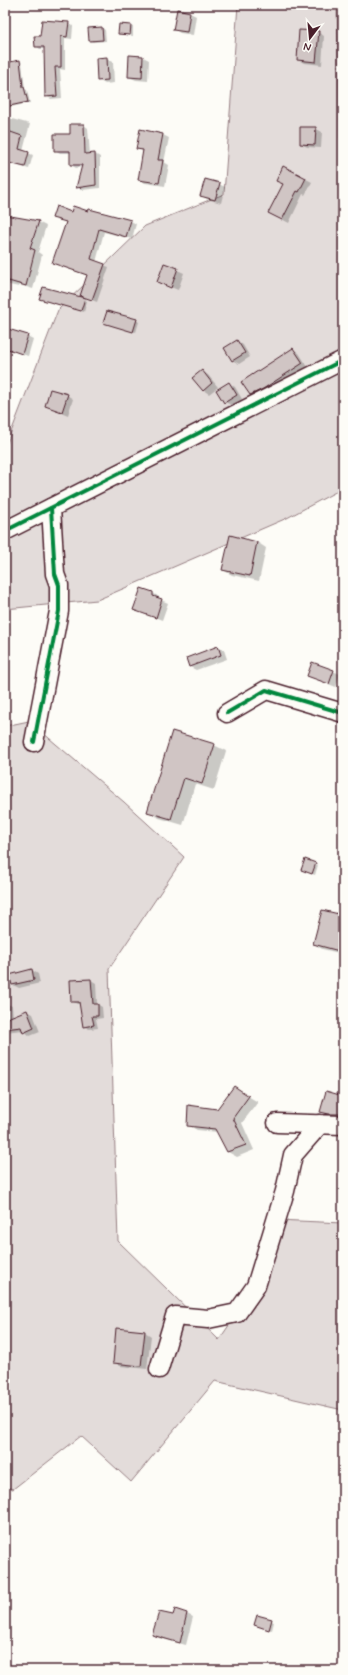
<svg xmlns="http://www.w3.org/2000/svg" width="348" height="1675" viewBox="0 0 348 1675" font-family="Mynerve,sans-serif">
<rect width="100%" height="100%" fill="#fdfcf7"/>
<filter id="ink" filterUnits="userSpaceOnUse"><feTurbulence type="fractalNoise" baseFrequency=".025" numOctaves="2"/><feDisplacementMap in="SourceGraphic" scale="8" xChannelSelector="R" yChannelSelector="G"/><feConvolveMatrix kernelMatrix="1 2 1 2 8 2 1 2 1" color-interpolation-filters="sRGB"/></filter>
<g filter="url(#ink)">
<!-- green -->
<g fill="#e3dcda" stroke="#967e82">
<polygon points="238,5 337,5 340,138 343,138 343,488 287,518 97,600 5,609 5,448 58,310 145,226 224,194"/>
<polygon points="29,721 124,802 184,857 109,969 118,1241 219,1340 261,1278 276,1220 343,1223 343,1410 215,1381 131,1482 81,1436 13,1489 5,1487 5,726"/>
</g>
<!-- shadow -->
<g fill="#0003">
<polygon points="177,11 190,13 196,16 193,35 180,33 174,29"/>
<polygon points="68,23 73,26 72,39 65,38 65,70 60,69 62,98 51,99 46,96 45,49 40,49 36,46 41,37"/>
<polygon points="130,26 133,27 133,36 119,34"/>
<polygon points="102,28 105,30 106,41 93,42 90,41 89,29"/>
<polygon points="5,32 6,33 6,42 5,43"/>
<polygon points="318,32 324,36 322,65 304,63 298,60"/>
<polygon points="143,57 149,60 148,81 136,80 129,77"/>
<polygon points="107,58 113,62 114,83 105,84 98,80"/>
<polygon points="20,61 22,63 25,89 27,90 30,103 5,108 5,64"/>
<polygon points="5,117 30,124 23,151 33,155 29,169 5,162"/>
<polygon points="84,125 88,128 90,155 95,154 100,157 100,188 82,190 77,187 82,167 76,168 71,165 71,153 60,153 55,150"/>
<polygon points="315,128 322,132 321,148 307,147 301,144"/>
<polygon points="163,135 169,138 164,162 169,165 165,186 145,183 139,179 144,152 137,148"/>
<polygon points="283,167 312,182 305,195 303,194 289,223 276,216 284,184"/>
<polygon points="342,183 343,183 343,200 341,199"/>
<polygon points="219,184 225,187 221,203 207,199 201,195"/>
<polygon points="72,213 131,221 136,224 132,239 104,232 96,262 109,267 97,302 82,296 88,276 58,265 67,223 53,217"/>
<polygon points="5,216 38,222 46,226 38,252 42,255 33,289 20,285 19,287 5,284"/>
<polygon points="164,264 184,273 178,290 158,282"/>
<polygon points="40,299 84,299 87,301 84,312"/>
<polygon points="136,320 139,322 136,332 104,323"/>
<polygon points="27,336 33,339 28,356 5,348 5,343"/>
<polygon points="237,341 243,345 250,357 239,364 232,360"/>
<polygon points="293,349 299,353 308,367 257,398 251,395"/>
<polygon points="202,371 208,375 218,387 209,394 203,390"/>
<polygon points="229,383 235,387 242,399 231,405 225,402"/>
<polygon points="67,395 73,399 68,415 46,406"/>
<polygon points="230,537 257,542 266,548 259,581 232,575 223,570"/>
<polygon points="153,593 159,597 159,599 168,603 162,620 134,609"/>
<polygon points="218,647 224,650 227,659 196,670 190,667 187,658"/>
<polygon points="313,663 340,674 336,687 308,676"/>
<polygon points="214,745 226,751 214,790 195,784 183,825 159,818 148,811"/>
<polygon points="315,864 318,865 315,875 305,871"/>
<polygon points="343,903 343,954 322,949 314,944 339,915"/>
<polygon points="32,970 38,974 40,983 19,988 13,985"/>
<polygon points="91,980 96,983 97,1004 102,1007 103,1018 96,1019 98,1028 89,1029 84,1026 80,1004 77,1004 72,1001"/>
<polygon points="5,1003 12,1006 13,1016 27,1011 33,1014 40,1032 30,1036 23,1030 5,1032"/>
<polygon points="234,1088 258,1102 242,1123 254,1150 237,1157 228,1152 218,1132 197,1130 188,1125 218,1110"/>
<polygon points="343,1097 343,1117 327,1115 321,1111"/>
<polygon points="145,1332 151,1336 147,1369 120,1366 114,1362"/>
<polygon points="176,1611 187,1614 193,1617 186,1645 159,1638 153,1635 174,1617"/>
<polygon points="258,1616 274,1622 272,1630 255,1625"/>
</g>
<!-- building -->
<g fill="#d0c5c4" stroke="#4a1f2b">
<polygon points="177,9 190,12 187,32 173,30"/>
<polygon points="42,20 69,22 67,37 61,36 61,67 55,67 57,96 45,97 44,47 35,47 34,36 40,36"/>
<polygon points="119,24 131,25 130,35 118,34"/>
<polygon points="102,27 103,40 89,41 88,28"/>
<polygon points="299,30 319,31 316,62 297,60"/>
<polygon points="129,55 143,56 142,78 128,77"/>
<polygon points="107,57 108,80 97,81 96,58"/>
<polygon points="20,60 23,87 24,87 28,102 5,107 5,63"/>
<polygon points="70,124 84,124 85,154 95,153 96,185 76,188 82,165 70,165 70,151 54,151 54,134 70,134"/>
<polygon points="300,127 316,127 315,145 300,144"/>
<polygon points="140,129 163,134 158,160 163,160 159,183 138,180 143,150 136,149"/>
<polygon points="5,130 22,136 19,149 29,152 25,167 5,162"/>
<polygon points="283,166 306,178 299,192 297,191 282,220 268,213 283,184 276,181"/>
<polygon points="205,179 220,183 215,200 200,196"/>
<polygon points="56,206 71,212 73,206 88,211 89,209 131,220 126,237 99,229 91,259 105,264 92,300 80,296 87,275 52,263 66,222 52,218"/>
<polygon points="5,215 39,221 30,248 35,250 26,286 5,280"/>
<polygon points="164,263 178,268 171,288 157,282"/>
<polygon points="43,287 85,298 81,311 39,299"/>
<polygon points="107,311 137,319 133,332 103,323"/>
<polygon points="8,329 28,335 22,354 5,348 5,339"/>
<polygon points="237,340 245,353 232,361 224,348"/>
<polygon points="293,348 303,363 263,389 250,395 241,382"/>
<polygon points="202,370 212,383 203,391 192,378"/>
<polygon points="229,382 237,395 224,403 216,390"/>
<polygon points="50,389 68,394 62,412 45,406"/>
<polygon points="230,535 257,542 250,576 222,570"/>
<polygon points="141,588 153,592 153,596 162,599 156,618 133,610"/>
<polygon points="218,646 221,655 189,667 186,658"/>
<polygon points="312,662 334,670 329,684 307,676"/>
<polygon points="172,731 215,744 202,784 184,778 171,819 147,812"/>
<polygon points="305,859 316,863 312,874 301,870"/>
<polygon points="322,910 343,915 343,952 313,944"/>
<polygon points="32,969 34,980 12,985 9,975"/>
<polygon points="91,979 93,1004 98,1004 98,1016 92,1016 94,1025 83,1027 79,1002 71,1002 70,980"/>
<polygon points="27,1010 34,1028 23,1033 21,1027 5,1029 5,1019"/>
<polygon points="234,1086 249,1096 233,1118 246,1145 227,1152 215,1129 187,1126 188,1105 217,1109"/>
<polygon points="326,1091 343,1096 343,1114 329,1114 320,1112"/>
<polygon points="116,1328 145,1331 141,1366 113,1363"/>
<polygon points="175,1609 187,1613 180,1643 152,1635 159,1612 173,1615"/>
<polygon points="257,1615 272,1619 269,1630 254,1625"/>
</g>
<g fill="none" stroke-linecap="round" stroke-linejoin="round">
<!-- minor casing -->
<g stroke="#4a1f2b" stroke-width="21">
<g id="minor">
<polyline points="5,531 343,360"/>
<polyline points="227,713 266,690 343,713"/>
<polyline points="34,742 59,611 59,585 55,574 51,508"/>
<polyline points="277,1123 343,1125"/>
<polyline points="159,1369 175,1316 208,1319 237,1313 256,1286 285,1191 293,1155 320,1124"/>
</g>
</g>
<!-- minor -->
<use href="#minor" stroke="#fdfcf7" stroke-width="18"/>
<!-- cycleway casing -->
<g stroke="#fdfcf7" stroke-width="6">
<g id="cycleway">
<polyline points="5,531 343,360"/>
<polyline points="227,713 266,690 343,713"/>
<polyline points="34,742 59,611 59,585 55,574 51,508"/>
</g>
</g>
<!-- cycleway -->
<use href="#cycleway" stroke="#00873e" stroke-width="4"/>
</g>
</g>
<!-- margin -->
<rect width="348" height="1675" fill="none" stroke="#fdfcf7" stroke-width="20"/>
<rect x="10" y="10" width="328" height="1655" fill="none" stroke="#4a1f2b" stroke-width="1.5" filter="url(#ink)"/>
<!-- north arrow -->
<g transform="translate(310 38) rotate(196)" stroke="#fdfcf7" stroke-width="3" paint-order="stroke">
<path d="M0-3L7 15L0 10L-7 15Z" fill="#4a1f2b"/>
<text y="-6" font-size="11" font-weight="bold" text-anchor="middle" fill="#4a1f2b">N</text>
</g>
</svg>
